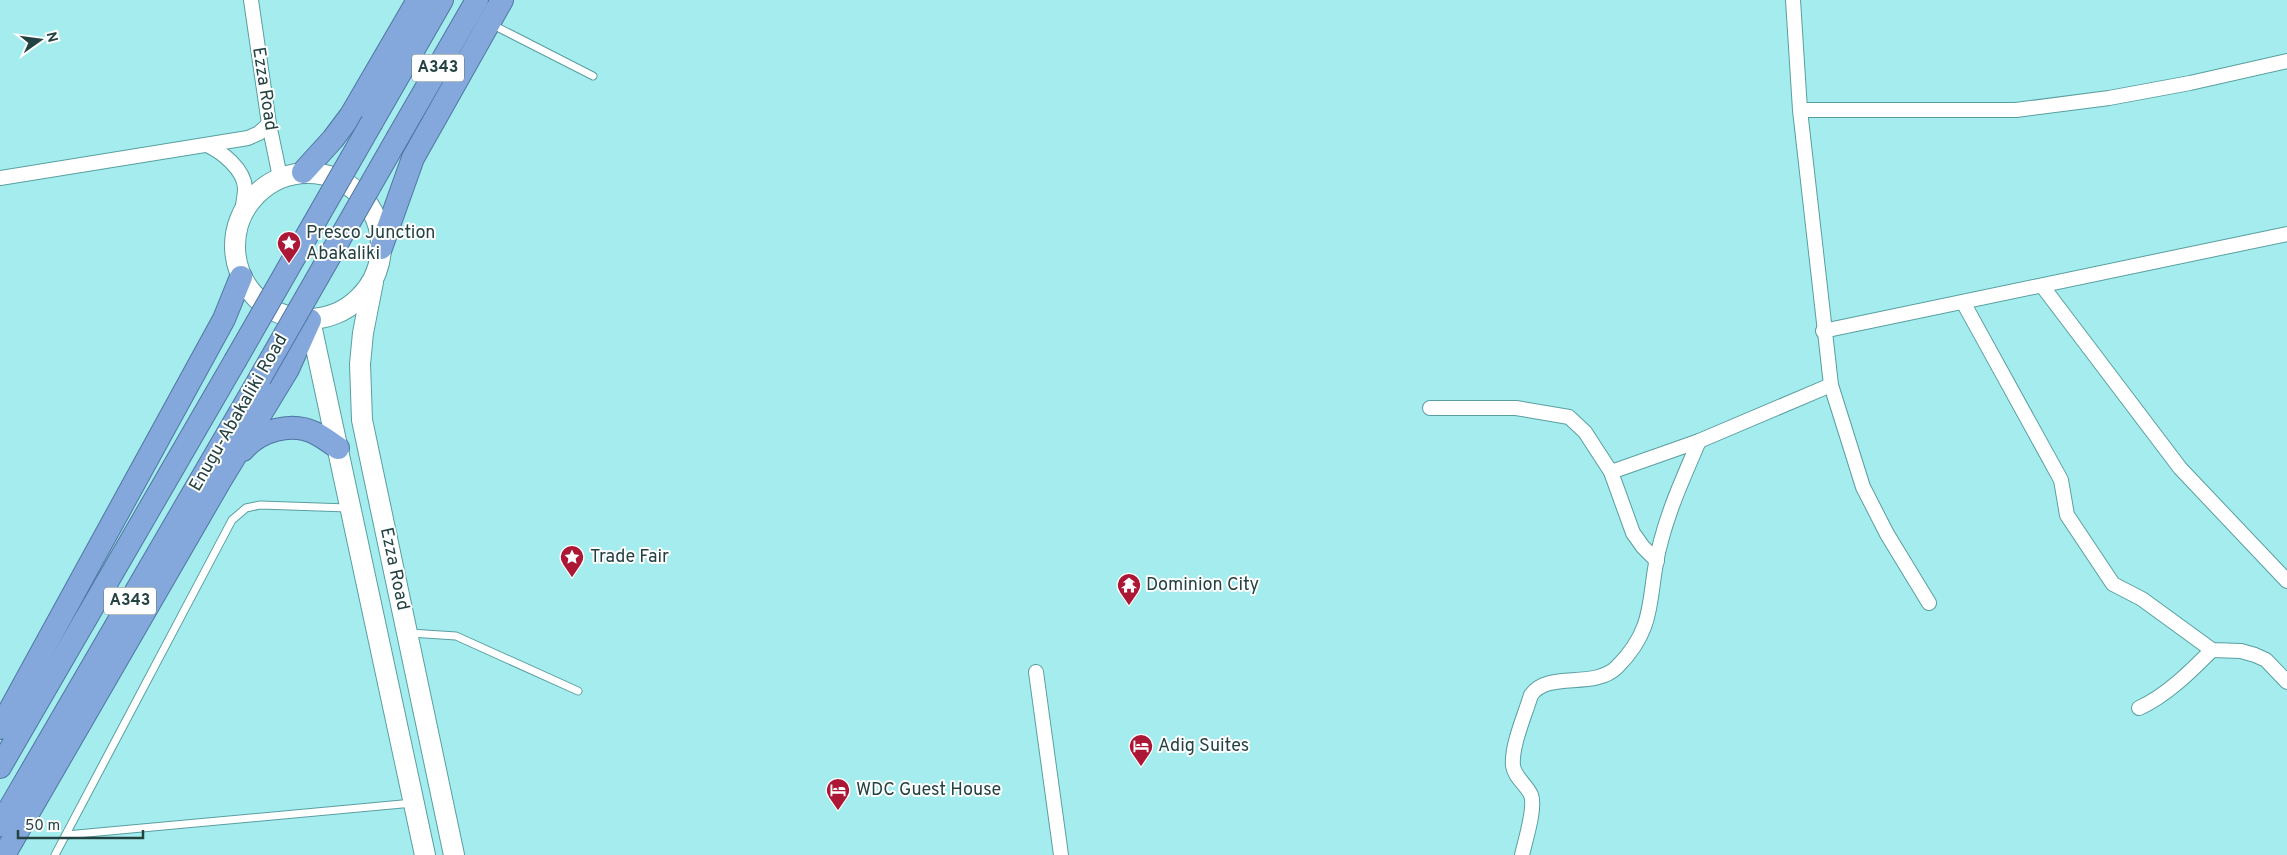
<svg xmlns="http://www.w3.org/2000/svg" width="2287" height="855" viewBox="0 0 2287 855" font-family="Overpass,sans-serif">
<rect width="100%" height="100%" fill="#a4eced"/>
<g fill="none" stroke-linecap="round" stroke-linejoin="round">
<!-- service casing -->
<g stroke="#599fa1" stroke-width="9">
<g id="service">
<polyline points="491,24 593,76"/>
<polyline points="410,633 456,636 578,691"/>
<polyline points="66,835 413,803"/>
<polyline points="55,855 232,520 246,508 260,505 348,508"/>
</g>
</g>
<!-- minor casing -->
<g stroke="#599fa1" stroke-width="16">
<g id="minor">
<polyline points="251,0 269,124 280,177"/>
<polyline points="1793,0 1800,110 1831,385 1863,487 1887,534 1929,603"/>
<polyline points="1800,110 2016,110 2109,98 2190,83 2287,61"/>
<path d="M207,145C222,152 244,169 245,188C245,196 243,204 242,212"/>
<polyline points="0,178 248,138 259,133 269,124"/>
<polyline points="2043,287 2180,468 2287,581"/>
<polyline points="1963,302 2061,480 2067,515 2113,584 2142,599 2212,650 2241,651 2255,655 2266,660 2287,682"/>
<polyline points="1823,331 2287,234"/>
<polyline points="1430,408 1516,408 1569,417 1585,432 1611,472 1633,533 1643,547 1657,561"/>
<polyline points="1611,472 1699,441 1831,385"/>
<polyline points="1036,672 1061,855"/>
<path d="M2139,708C2166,696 2191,671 2212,650"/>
<path d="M1522,855C1525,841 1536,808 1531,795C1526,784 1515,778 1513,766C1511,746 1525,715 1531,695C1548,670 1594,690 1617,667C1660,624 1646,592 1661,541C1670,506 1685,474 1699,441"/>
</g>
</g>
<!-- secondary casing -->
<g stroke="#599fa1" stroke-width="22">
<g id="secondary">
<circle cx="308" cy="246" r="73"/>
<polyline points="373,282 363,333 360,364 362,420 454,855"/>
<polyline points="310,320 425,855"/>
</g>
</g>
<!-- trunk casing -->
<g stroke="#4e76a1" stroke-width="24">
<g id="trunk">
<polyline points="372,122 442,0"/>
<polyline points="398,137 477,0"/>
<polyline points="303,172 333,139 351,115 418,0"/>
<polyline points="381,248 413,158 502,0"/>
<path d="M243,450C259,431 291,421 315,433C323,437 331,443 338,448"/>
<polyline points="0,728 224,319 241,277"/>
<polyline points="0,767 235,361"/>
<polyline points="0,825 260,378"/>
<polyline points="4,855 220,481 288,369 310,320"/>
</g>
</g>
<!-- service -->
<use href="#service" stroke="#fff" stroke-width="7"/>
<!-- minor -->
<use href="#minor" stroke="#fff" stroke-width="14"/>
<!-- secondary -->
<use href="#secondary" stroke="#fff" stroke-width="20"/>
<!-- trunk -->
<use href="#trunk" stroke="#84a8dc" stroke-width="22"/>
<!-- trunk-bridge casing -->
<g stroke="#4e76a1" stroke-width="24" stroke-linecap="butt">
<g id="trunk-bridge">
<polyline points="235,361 372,122"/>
<polyline points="260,378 398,137"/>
</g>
</g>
<!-- trunk-bridge -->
<use href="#trunk-bridge" stroke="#84a8dc" stroke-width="22"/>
</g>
<!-- icons -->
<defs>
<g id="sight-pin" transform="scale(1.25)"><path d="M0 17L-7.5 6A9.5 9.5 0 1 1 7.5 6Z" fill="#ac1736" stroke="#fefefe"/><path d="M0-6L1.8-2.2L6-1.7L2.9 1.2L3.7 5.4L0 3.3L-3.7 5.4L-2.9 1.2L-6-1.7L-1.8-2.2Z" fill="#fff"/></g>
<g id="temple-pin" transform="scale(1.25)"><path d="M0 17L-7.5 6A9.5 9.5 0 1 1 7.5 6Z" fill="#ac1736" stroke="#fefefe"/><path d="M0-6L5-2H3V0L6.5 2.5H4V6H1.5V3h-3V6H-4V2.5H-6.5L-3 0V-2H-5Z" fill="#fff"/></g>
<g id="hotel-pin" transform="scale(1.25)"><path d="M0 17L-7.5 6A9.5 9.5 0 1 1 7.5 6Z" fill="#ac1736" stroke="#fefefe"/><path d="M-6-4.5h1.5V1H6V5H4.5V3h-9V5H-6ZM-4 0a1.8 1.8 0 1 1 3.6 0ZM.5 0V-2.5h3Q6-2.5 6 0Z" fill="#fff"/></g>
</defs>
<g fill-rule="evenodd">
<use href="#sight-pin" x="289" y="243"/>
<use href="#sight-pin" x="572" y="557"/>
<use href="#temple-pin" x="1129" y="585"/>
<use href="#hotel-pin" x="1141" y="746"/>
<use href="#hotel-pin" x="838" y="790"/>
</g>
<g text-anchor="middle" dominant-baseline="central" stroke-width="4" stroke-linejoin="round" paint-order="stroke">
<!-- shield labels -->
<g fill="#fefefe" stroke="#657a7a" stroke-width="1">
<rect x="412" y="54.5" width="52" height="27" rx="4"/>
<rect x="104" y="587.5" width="52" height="27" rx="4"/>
</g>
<g font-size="16" font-weight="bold" fill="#244242">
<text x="438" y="68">A343</text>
<text x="130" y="601">A343</text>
</g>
<!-- street labels -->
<g font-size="18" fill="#244242" stroke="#fefefe">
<text transform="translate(264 89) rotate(81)">Ezza Road</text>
<text transform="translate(239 413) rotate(-60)">Enugu-Abakaliki Road</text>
<text transform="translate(394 569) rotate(78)">Ezza Road</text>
</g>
<!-- poi labels -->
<g font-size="18" fill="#244242" stroke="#fefefe" text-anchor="start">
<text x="306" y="233">Presco Junction<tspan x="306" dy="21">Abakaliki</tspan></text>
<text x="590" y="557">Trade Fair</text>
<text x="1146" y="585">Dominion City</text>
<text x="1158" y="746">Adig Suites</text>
<text x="856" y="790">WDC Guest House</text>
</g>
</g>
<!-- north arrow -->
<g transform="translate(40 40) rotate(76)" stroke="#fefefe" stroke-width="4" paint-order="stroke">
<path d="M0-4L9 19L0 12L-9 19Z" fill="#244242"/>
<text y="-8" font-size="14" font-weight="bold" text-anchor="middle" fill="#244242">N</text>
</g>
<!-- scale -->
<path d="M18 830v8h125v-8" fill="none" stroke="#244242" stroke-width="2.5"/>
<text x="25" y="830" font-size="15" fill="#244242" stroke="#fefefe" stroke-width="4" paint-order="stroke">50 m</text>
</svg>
